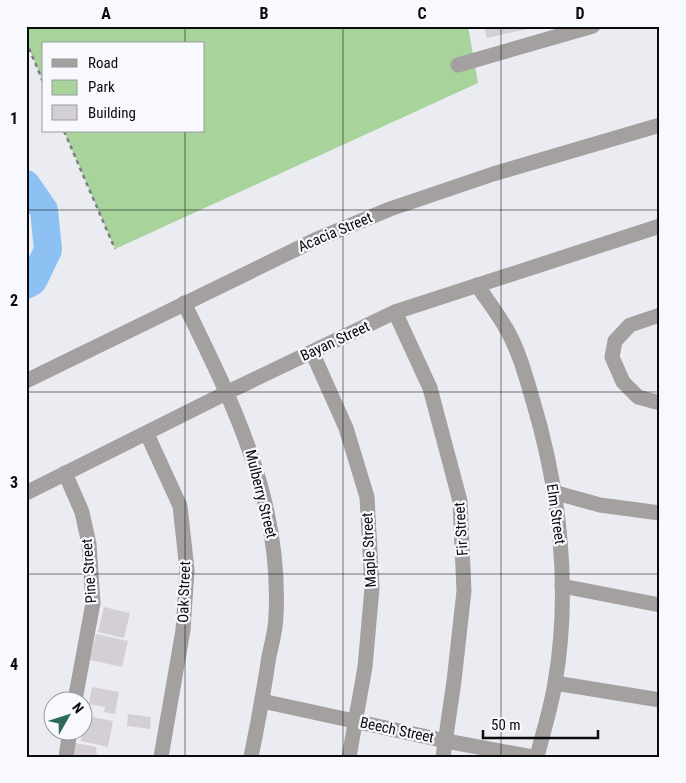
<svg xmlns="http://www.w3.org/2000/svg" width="686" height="783" viewBox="0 0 686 783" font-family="'Roboto Condensed',sans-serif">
<rect width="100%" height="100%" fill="#eaecf2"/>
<!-- green -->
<polygon fill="#a8d49c" points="26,26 468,26 478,83 115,249 64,131 204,131 204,44 44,44 44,84 26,41"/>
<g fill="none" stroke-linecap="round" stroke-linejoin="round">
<!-- river -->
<polyline stroke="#8dc1f4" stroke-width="28" points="26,184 44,210 48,250 33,281 26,285"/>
</g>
<!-- building -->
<g fill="#d4cfd4">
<polygon points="484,26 536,26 536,27 487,38"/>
<polygon points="104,607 130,613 124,638 98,632"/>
<polygon points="96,634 128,641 122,667 90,660"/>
<polygon points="92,687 119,692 115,714 104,712 105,707 89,704"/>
<polygon points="128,714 151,717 150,729 127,726"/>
<polygon points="86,716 113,721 108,747 81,741"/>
<polygon points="75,743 96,747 97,757 72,757"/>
</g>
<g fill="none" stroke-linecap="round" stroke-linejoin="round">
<!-- path -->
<g stroke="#7a7c80" stroke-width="2.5" stroke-dasharray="4 4" stroke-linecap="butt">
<polyline points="26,41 44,84"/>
<polyline points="64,131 115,249"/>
</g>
<!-- minor -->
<g stroke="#a3a09f" stroke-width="15">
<polyline points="458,65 593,26"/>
<path d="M477,285C487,300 498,314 507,330C519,351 526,377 533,401C560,491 571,590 555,683C551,708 543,732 537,757"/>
<path d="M184,303C233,403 282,501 276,615C276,629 272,643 269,656C264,690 258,723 251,757"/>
<polyline points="395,312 430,388 460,501 464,591 454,681 443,757"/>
<polyline points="660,315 630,325 615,341 612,357 623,382 638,397 660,403"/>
<polyline points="312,352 346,428 367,497 372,588 365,667 349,757"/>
<polyline points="26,381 315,240 390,209 493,174 660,125"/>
<polyline points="147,434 180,506 187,570 183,630 161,757"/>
<polyline points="65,473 82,512 89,544 93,603 75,700"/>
<polyline points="553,492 600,505 660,513"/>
<polyline points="26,493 228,392 395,312 660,226"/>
<polyline points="562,586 660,605"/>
<polyline points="555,683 660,700"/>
<polyline points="262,701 446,741 533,757"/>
<polyline points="66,757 70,730"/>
</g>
</g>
<!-- grid -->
<path fill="none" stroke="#0a0b0d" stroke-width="1" stroke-opacity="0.55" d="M185,26V44M343,26V757M501,26V757M185,131V757M26,210H660M26,392H660M26,574H660"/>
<g text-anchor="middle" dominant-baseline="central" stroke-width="4.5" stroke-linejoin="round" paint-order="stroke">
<!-- street labels -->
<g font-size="15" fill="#0a0b0d" stroke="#f8f9fe">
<text transform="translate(335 232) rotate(-23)">Acacia Street</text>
<text transform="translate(335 341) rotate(-25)">Bayan Street</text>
<text transform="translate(261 494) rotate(76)">Mulberry Street</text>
<text transform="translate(556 514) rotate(82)">Elm Street</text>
<text transform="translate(461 529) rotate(-94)">Fir Street</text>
<text transform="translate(369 550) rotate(-93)">Maple Street</text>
<text transform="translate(89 571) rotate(-94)">Pine Street</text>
<text transform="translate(184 592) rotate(-88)">Oak Street</text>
<text transform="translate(397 730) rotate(12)">Beech Street</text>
</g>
</g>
<!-- border -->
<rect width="686" height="783" fill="none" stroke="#f8f9fe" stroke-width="55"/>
<!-- legend -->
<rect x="42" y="42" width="162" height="90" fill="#f8f9fe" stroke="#999a9e"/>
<rect x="52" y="59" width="25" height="8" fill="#a3a09f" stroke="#999a9e"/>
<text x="88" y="68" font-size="15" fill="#0a0b0d">Road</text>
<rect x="52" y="80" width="25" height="15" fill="#a8d49c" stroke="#999a9e"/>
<text x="88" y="92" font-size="15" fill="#0a0b0d">Park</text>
<rect x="52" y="105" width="25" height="15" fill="#d4cfd4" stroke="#999a9e"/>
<text x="88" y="118" font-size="15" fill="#0a0b0d">Building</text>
<!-- north arrow -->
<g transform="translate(68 716) rotate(51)"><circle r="24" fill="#f8f9fe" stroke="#999a9e"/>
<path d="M0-4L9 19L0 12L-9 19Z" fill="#2c6a56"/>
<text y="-8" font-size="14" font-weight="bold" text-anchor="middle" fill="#0a0b0d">N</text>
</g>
<!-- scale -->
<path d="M483 730v8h115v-8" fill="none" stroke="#0a0b0d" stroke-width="2.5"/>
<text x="491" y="730" font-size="15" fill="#0a0b0d" stroke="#f8f9fe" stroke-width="4" paint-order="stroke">50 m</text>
<rect x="28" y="28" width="630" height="728" fill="none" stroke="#0a0b0d" stroke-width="2"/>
<g font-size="16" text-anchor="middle" font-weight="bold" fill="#0a0b0d">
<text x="106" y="19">A</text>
<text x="264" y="19">B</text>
<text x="422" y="19">C</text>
<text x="580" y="19">D</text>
<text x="14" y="124">1</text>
<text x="14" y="306">2</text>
<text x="14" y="488">3</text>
<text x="14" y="670">4</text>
</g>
</svg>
